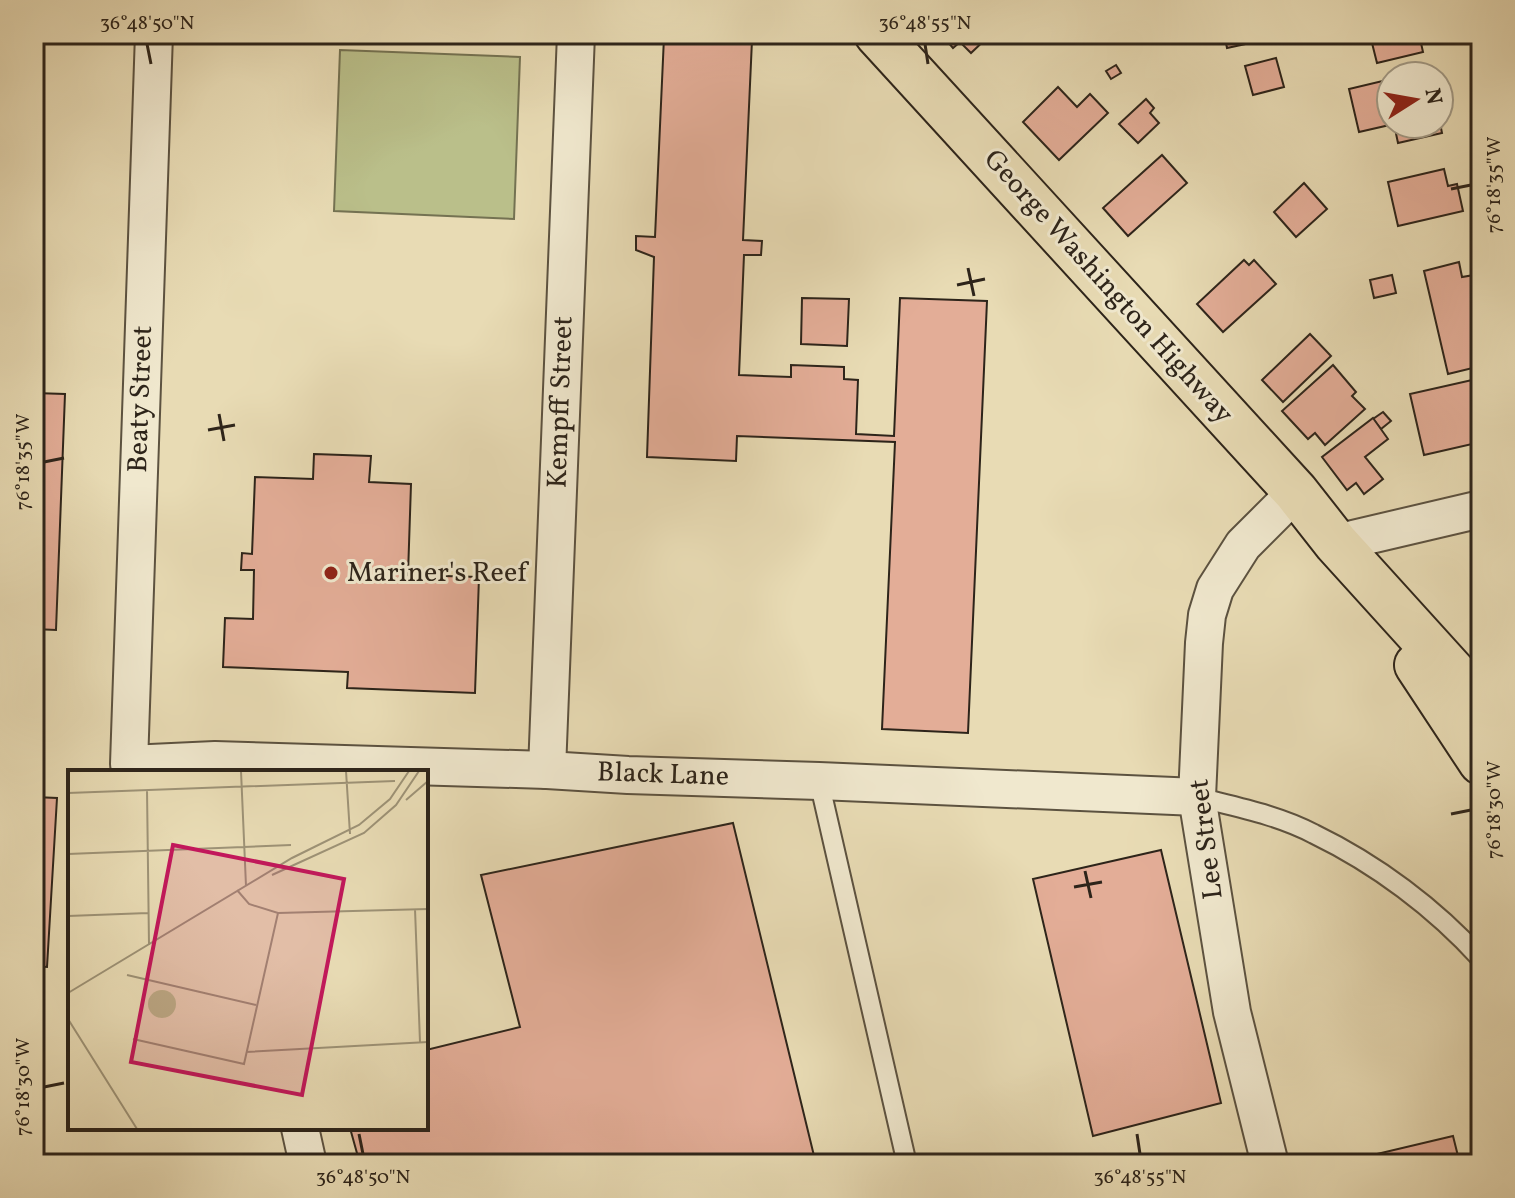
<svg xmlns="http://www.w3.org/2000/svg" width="1515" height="1198" viewBox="0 0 1515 1198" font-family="Vollkorn,serif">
<rect width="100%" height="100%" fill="#e8dbb4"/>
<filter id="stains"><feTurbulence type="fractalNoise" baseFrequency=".0025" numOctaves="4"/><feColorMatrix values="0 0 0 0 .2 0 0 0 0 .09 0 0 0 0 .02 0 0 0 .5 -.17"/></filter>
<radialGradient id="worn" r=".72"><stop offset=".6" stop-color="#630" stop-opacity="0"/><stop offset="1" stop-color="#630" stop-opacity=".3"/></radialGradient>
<!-- green -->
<polygon fill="#babf8a" stroke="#747252" stroke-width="2" points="340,50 520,57 514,219 334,211"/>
<!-- building -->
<g fill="#e3ad97" stroke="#2d241a" stroke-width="2">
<polygon points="700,34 715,34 715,39 752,40 743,240 762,241 761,255 744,255 739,375 791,377 791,365 844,367 844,379 858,380 856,434 894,436 900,298 987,301 968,733 882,729 895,442 737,436 736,461 647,457 654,257 636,250 636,236 655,237 664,37 700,38"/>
<polygon points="941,34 991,34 971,53 960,42 953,48"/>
<polygon points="1224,34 1253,34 1255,42 1227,48"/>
<polygon points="1359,34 1419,34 1423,52 1377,63 1370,35 1360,38"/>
<polygon points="1276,58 1284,87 1253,95 1245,66"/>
<polygon points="1116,65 1121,73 1111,79 1106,71"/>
<polygon points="1428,70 1429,76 1404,76"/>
<polygon points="1391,79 1391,124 1439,124 1439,118 1442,133 1398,143 1394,124 1359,132 1349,89"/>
<polygon points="1058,87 1077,107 1090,94 1108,113 1059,160 1023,122"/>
<polygon points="1146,99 1154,108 1150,113 1159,123 1138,143 1119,124"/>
<polygon points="1162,155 1187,183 1128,236 1103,208"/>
<polygon points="1444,169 1448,186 1457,184 1463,211 1398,226 1388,182"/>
<polygon points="1304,183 1327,209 1296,237 1274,212"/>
<polygon points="1244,260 1249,265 1254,260 1276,284 1223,332 1197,304"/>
<polygon points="1459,262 1462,277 1480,274 1481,278 1481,366 1448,374 1424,271"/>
<polygon points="1392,275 1396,293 1374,298 1370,280"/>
<polygon points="802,298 849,299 847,346 801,344"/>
<polygon points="1310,334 1331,356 1283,402 1262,380"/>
<polygon points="1333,365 1356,392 1352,396 1365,409 1325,445 1315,433 1308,439 1282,411"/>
<polygon points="1481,378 1481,442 1424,455 1410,394"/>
<polygon points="34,393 65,394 56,630 34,629"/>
<polygon points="1383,412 1391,421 1381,429 1373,419"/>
<polygon points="1373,418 1388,439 1365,457 1383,479 1364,494 1356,483 1347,490 1322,457"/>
<polygon points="314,454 371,456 369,482 411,484 408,575 479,577 475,693 347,688 348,672 223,667 225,618 253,619 254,570 241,570 242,553 252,554 255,477 313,479"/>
<polygon points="34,797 57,798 47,967 34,966"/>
<polygon points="733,823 816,1164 360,1164 350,1128 426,1128 426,1050 520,1027 481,875"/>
<polygon points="1161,850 1221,1103 1093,1136 1033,879"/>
<polygon points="1453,1136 1460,1164 1343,1164 1343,1162"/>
</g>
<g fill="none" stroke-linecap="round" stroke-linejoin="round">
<!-- service casing -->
<g stroke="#5c5240" stroke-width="22">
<g id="service">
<polyline points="819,781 907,1164"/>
<path d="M1197,797C1236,807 1278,815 1314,834C1376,864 1435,908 1481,959"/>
</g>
</g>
<!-- minor casing -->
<g stroke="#5c5240" stroke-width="40">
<g id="minor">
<polyline points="154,34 129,764 215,760 547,770 628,775 819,781 1197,797"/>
<polyline points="1336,543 1481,509"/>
<polyline points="547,770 576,34"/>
<polyline points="300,1128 308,1164"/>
<polyline points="1270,1164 1232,1012 1197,797 1204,643 1207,615 1215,589 1243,545 1296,492"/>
</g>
</g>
<!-- primary casing -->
<g stroke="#2d241a" stroke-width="48">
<g id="primary">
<polyline points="877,34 1296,492 1336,543 1481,703"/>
<polyline points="1417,665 1481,762"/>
</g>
</g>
<!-- service -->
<use href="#service" stroke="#f0e8ce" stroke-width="18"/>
<!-- minor -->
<use href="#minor" stroke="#f0e8ce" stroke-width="36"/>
<!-- primary -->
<use href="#primary" stroke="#e8dbb4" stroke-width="44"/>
</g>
<!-- ticks -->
<path fill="none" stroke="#2d241a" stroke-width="3" d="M147,44L151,64M925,44L928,64M1451,189L1471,185M968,268L974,296M957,285L985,279M219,414L224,441M208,430L235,425M44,462L64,458M1451,814L1471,810M1085,871L1091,898M1074,887L1102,882M44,1087L64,1083M359,1134L363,1154M1137,1134L1140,1154"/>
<!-- markers -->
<circle fill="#8f2418" stroke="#f0e8ce" stroke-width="3" cx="331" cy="573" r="8"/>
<g text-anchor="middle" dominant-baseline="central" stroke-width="6" stroke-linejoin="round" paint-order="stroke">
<!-- street labels -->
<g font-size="28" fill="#2d241a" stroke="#f0e8ce">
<text transform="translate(1108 287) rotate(48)">George Washington Highway</text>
<text transform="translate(141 399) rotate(-88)">Beaty Street</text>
<text transform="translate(561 402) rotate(-88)">Kempff Street</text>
<text transform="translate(663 775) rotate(2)">Black Lane</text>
<text transform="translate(1207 839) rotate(-97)">Lee Street</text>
</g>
<!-- poi labels -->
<g font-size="28" fill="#2d241a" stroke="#f0e8ce" text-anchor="start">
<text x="347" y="573">Mariner's Reef</text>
</g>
</g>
<!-- overview -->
<g transform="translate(68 770)">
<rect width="360" height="360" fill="#e8dbb4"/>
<path d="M80 234a14 14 0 1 1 28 0a14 14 0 1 1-28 0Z" fill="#babf8a"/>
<path fill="none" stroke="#9d9276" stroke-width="2" d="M173,1L178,116M278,1L282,64M79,20L81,175M0,23L327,11M338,30L360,11M0,84L223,75M204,105L296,63L328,35L351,1M169,120L181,134L210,143L360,139M347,139L352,272M0,146L80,143M59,205L188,235M0,223L224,88L291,55L322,29L341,1M0,249L69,359M65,269L176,294L210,143M178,282L360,272"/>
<path fill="#c2185b" fill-opacity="0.15" stroke="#c2185b" stroke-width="4" d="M105,75L276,109L234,325L63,292Z"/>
<rect width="360" height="360" fill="none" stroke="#2d241a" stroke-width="4"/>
</g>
<!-- margin -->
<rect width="1515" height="1198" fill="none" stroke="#e8dbb4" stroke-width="88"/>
<!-- north arrow -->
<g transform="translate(1415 100) rotate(79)"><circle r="38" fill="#f0e8ce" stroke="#a29a86" stroke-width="2"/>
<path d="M0-6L14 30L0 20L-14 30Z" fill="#8f2418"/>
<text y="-12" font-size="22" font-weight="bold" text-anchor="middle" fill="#2d241a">N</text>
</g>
<rect x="44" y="44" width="1427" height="1110" fill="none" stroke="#2d241a" stroke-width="3"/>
<g font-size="20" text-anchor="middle" fill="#2d241a">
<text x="147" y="29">36°48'50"N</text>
<text x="925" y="29">36°48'55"N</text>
<text transform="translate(1493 185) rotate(-90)" y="7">76°18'35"W</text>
<text transform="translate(22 462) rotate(-90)" y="7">76°18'35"W</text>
<text transform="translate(1493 810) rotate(-90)" y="7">76°18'30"W</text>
<text transform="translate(22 1087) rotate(-90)" y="7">76°18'30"W</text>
<text x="363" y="1183">36°48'50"N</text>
<text x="1140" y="1183">36°48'55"N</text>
</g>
<rect width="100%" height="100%" filter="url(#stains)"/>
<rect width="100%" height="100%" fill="url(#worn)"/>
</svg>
